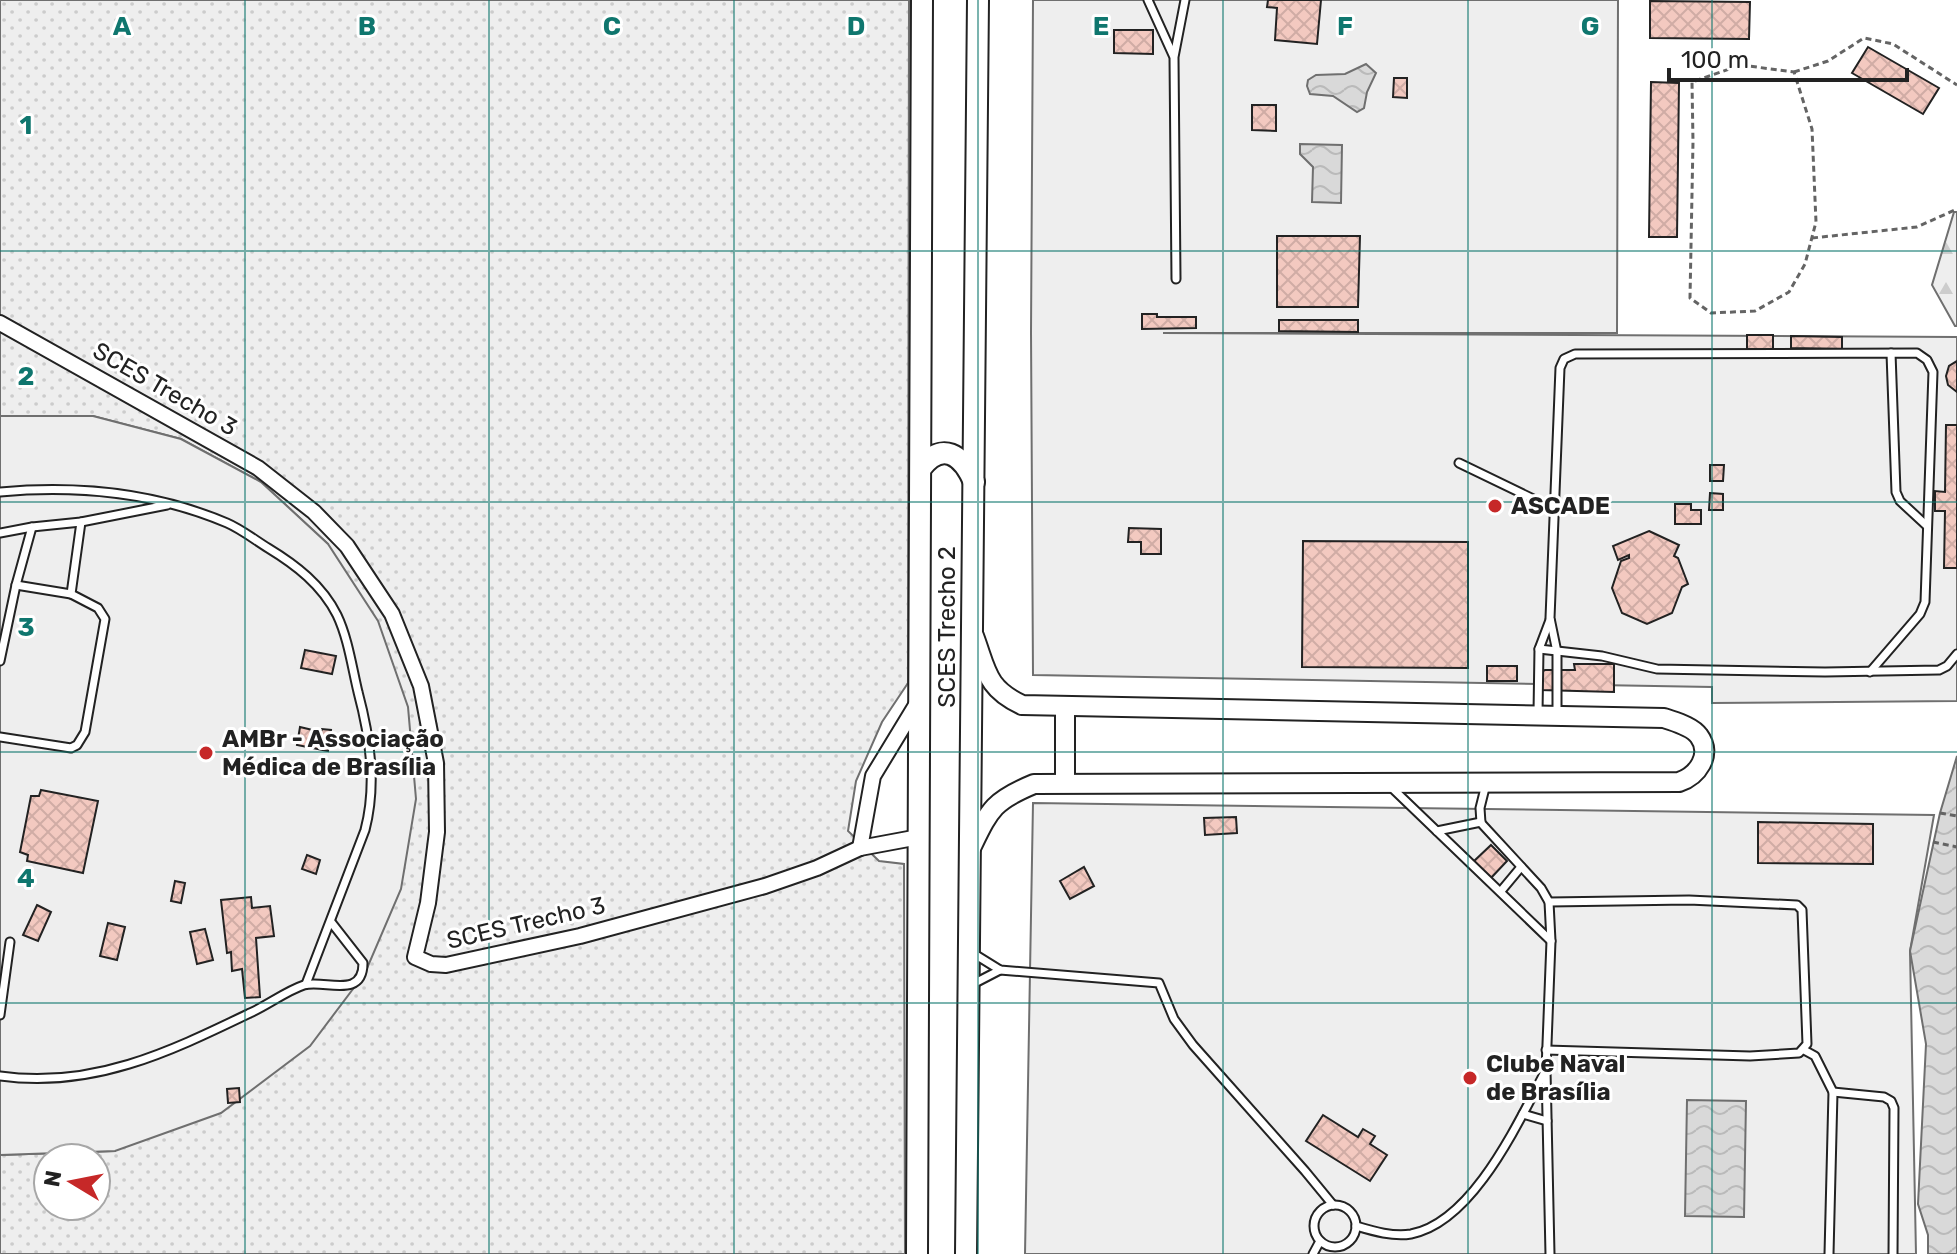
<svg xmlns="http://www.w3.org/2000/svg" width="1957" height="1254" viewBox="0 0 1957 1254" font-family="Rubik,sans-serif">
<defs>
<pattern id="grass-dots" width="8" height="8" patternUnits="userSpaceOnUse" patternTransform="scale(2)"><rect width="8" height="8" fill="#eee"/><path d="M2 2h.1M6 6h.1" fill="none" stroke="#ccc" stroke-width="1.8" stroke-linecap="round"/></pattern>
<pattern id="forest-firs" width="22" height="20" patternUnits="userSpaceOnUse" patternTransform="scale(2)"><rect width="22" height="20" fill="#eee"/><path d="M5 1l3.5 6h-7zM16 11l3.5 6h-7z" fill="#ccc"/></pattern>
<pattern id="water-waves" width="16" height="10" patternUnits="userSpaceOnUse" patternTransform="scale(2)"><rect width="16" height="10" fill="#d9d9d9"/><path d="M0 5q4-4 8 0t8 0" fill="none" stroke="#bababa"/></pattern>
<pattern id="building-cross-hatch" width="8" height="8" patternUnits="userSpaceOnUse" patternTransform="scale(2)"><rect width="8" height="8" fill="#f3c9c0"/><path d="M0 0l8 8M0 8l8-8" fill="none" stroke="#d0aca5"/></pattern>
</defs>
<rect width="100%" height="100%" fill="#fff"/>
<!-- grass -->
<path fill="url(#grass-dots)" stroke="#6f6f6f" stroke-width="2" fill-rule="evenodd" d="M0,0H909L908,683L882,722L856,781L848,831L879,861L904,864L905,1254H0V1155L115,1151L328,544L261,482L181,439L93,416H0ZM48,1158H96V1206H48Z"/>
<!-- forest -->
<polygon fill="url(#forest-firs)" stroke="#6f6f6f" stroke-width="2" points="1954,212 1957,212 1957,326 1955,326 1932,285"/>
<!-- park -->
<g fill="#eee" stroke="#6f6f6f" stroke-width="2">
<polygon points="1033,0 1618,0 1617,333 1163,333 1957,337 1957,701 1712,703 1712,687 1033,675 1031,332"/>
<polygon points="0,416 93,416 181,439 261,482 328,544 378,621 408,707 416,799 401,889 365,973 310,1046 221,1113 115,1151 0,1155"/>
<polygon points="1033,803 1934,815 1910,951 1916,1254 1025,1254"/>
</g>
<!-- water -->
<g fill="url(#water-waves)" stroke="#6f6f6f" stroke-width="2">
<polygon points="1366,64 1376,73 1367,92 1364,108 1357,112 1333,96 1310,94 1307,86 1308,80 1316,75 1345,74"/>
<polygon points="1300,144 1342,145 1341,203 1312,202 1313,167 1300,154"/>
<polygon points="1957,756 1957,1254 1928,1254 1928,1235 1918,1204 1926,1044 1910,951 1940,813"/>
<polygon points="1687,1100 1746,1101 1744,1217 1685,1216"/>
</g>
<!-- building -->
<g fill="url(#building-cross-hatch)" stroke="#222" stroke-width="2">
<polygon points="1268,0 1321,0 1317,44 1275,40 1277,8 1267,7"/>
<polygon points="1650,1 1750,2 1749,39 1650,38"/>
<polygon points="1114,30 1153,30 1153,54 1114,53"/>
<polygon points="1868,47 1939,88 1923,114 1852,73"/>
<polygon points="1394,78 1407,78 1407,98 1393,97"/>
<polygon points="1651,82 1679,83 1677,237 1649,237"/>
<polygon points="1252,105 1276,105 1276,131 1252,130"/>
<polygon points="1277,236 1360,236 1358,307 1277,307"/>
<polygon points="1142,314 1157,314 1157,317 1196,317 1196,328 1142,329"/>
<polygon points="1279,320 1358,320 1358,332 1279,331"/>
<polygon points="1747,335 1773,335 1773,350 1747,349"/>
<polygon points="1791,336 1842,337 1842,349 1791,348"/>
<polygon points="1957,361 1957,392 1948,385 1946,376 1949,366"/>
<polygon points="1946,425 1957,425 1957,568 1944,568 1945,511 1935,511 1935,491 1945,492"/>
<polygon points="1710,465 1724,465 1723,481 1710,481"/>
<polygon points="1710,493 1723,494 1723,510 1709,510"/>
<polygon points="1675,504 1691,504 1691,510 1701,510 1701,524 1675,524"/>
<polygon points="1129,528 1161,529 1161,554 1141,554 1141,542 1128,542"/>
<polygon points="1649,531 1679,545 1674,556 1678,558 1688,584 1682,587 1672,613 1647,624 1622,613 1612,588 1621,561 1629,558 1629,555 1618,560 1613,546"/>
<polygon points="1303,541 1468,542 1468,668 1302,667"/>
<polygon points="305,650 336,656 332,674 301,668"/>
<polygon points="1574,664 1614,664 1614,692 1540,690 1541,672 1545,670 1575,670"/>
<rect x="1487" y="666" width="30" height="15"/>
<polygon points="300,727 321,732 322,729 331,730 328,751 297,745"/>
<polygon points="41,790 98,801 83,873 27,861 28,855 20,852 31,796 39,796"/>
<polygon points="1236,817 1237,833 1205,835 1204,818"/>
<polygon points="1758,822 1873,824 1873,864 1758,863"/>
<polygon points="1491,845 1507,861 1491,878 1474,861"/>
<polygon points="307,855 320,860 316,874 302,869"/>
<polygon points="1084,867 1094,886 1070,899 1060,881"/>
<polygon points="175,881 185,883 181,903 171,901"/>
<polygon points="251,897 252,908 270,906 274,936 256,938 260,997 245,998 242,969 232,971 231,952 227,953 221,900"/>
<polygon points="37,905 51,912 38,941 23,935"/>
<polygon points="108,923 125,927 117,960 100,956"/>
<polygon points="205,929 213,960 197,964 190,932"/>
<polygon points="239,1088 240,1102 228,1103 227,1089"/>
<polygon points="1323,1115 1358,1137 1363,1129 1375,1136 1370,1144 1387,1155 1370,1181 1306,1141"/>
</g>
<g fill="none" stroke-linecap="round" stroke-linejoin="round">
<!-- service casing -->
<g stroke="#222" stroke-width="11">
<g id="service">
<polyline points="1148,0 1173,55"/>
<polyline points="1176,279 1174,57 1185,0"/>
<polyline points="1891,353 1896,492 1900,501 1927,526"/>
<polyline points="1459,463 1556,510"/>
<path d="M0,492C78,485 154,492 227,523C241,529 255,540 268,548C296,565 322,585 337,615C348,638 352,667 358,692C370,737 377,784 365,830L306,984"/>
<polyline points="0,533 32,527 81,522 167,505"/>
<polyline points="16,585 71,594"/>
<polyline points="1539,649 1602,656 1657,669 1825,672 1939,670 1947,666 1957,654"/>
<polyline points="0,661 16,585 32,527"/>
<polyline points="1538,713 1539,649 1550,620"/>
<polyline points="1557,716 1557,652 1550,618 1560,368 1564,359 1575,354 1917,353 1927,360 1933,372 1925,602 1920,614 1870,672"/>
<polyline points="0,737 71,748 77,745 85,732 105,619 98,608 71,594 81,522"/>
<polyline points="1486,784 1480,808 1481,823 1541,888 1549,902 1551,941 1546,1070 1550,1254"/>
<polyline points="1391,787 1551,941"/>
<polyline points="1437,831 1481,822"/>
<polyline points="1501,891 1521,867"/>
<polyline points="971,952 1000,970 1159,983 1174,1019 1193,1045 1305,1171 1333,1205"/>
<polyline points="973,984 1000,970"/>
<polyline points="0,1015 10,942"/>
<polyline points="1546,1050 1750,1056 1799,1053 1807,1044 1802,910 1797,905 1689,900 1549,902"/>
<polyline points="1804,1050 1815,1056 1833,1092 1829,1254"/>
<path d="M0,1076C93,1089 169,1052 250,1013C268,1005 286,991 304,985C324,979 363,1000 363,963L331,922"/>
<polyline points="1833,1092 1884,1097 1891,1101 1894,1108 1893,1254"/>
<polyline points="1523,1114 1547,1121"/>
<circle cx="1335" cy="1226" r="21"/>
<path d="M1356,1226C1373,1231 1393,1237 1411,1234C1473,1222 1517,1124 1545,1072"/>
<polyline points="1313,1254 1320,1241"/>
</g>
</g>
<!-- minor casing -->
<g stroke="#222" stroke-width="18">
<g id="minor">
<polyline points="0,323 258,468 314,512 347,546 392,614 421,686 436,763 437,832 428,903 415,957 431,964 446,965 580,936 765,886 817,868 860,848 919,837"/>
<polyline points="860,848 873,776 918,702"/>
</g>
</g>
<!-- tertiary casing -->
<g stroke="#222" stroke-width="22">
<g id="tertiary">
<polyline points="1065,782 1065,708"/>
<path d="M971,848C990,809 993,801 1034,784L1679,782C1697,776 1713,755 1699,736C1692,726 1675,722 1664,718L1022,705C986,688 987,671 974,636"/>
</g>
</g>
<!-- secondary casing -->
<g stroke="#222" stroke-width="24">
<g id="secondary">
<path d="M921,468C942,441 962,454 974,482"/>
<polyline points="917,1254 922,0"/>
<polyline points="966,1254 978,0"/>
</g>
</g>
<!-- path -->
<g stroke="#646464" stroke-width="3" stroke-dasharray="6 4" stroke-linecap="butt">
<polygon points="1741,65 1794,72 1812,129 1816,222 1805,264 1789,292 1755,311 1711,313 1690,298 1693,142 1692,82"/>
<polyline points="1794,72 1828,61 1864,38 1893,44 1957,85"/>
<polyline points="1812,238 1917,227 1957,209"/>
<polyline points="1940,813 1957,816"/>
<polyline points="1933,842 1957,847"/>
</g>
<!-- service -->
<use href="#service" stroke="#fff" stroke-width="7"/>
<!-- minor -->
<use href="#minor" stroke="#fff" stroke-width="14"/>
<!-- tertiary -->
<use href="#tertiary" stroke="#fff" stroke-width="18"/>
<!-- secondary -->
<use href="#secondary" stroke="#fff" stroke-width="20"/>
</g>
<!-- grid -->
<path fill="none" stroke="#0f766e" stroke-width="2" stroke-opacity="0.55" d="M245,0V1254M489,0V1254M734,0V1254M978,0V1254M1223,0V1254M1468,0V1254M1712,0V1254M0,251H1957M0,502H1957M0,752H1957M0,1003H1957"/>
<!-- markers -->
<g fill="#c62828" stroke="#fff" stroke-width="3">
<circle cx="1495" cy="506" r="8"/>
<circle cx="206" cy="753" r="8"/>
<circle cx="1470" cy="1078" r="8"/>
</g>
<g text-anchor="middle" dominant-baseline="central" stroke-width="6" stroke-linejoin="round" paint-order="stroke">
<!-- street labels -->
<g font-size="24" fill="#222" stroke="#fff">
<text transform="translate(165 389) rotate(30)">SCES Trecho 3</text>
<text transform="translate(947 627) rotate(-90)">SCES Trecho 2</text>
<text transform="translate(526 923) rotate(-13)">SCES Trecho 3</text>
</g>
<!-- poi labels -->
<g font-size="24" font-weight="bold" fill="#222" stroke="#fff" text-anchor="start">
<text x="1511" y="506">ASCADE</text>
<text x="222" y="739">AMBr - Associação<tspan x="222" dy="28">Médica de Brasília</tspan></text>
<text x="1486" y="1064">Clube Naval<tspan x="1486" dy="28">de Brasília</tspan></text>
</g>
</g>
<g font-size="26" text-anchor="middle" font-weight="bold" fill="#0f766e" stroke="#fff" stroke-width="6" stroke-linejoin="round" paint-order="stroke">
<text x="122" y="35">A</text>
<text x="367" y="35">B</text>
<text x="612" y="35">C</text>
<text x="856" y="35">D</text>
<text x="1101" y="35">E</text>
<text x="1345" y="35">F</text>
<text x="1590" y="35">G</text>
<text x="26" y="134">1</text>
<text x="26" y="385">2</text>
<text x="26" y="636">3</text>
<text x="26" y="887">4</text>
</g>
<!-- north arrow -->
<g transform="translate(72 1182) rotate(280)"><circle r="38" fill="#ffffff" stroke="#a7a7a7" stroke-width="2"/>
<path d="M0-6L14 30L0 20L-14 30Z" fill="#c62828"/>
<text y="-12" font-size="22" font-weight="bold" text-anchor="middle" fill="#222222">N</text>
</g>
<!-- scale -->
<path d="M1669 68v12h238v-12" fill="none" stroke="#222222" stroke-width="4"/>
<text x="1681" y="68" font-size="24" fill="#222222" stroke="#ffffff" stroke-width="6" paint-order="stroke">100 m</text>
</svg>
